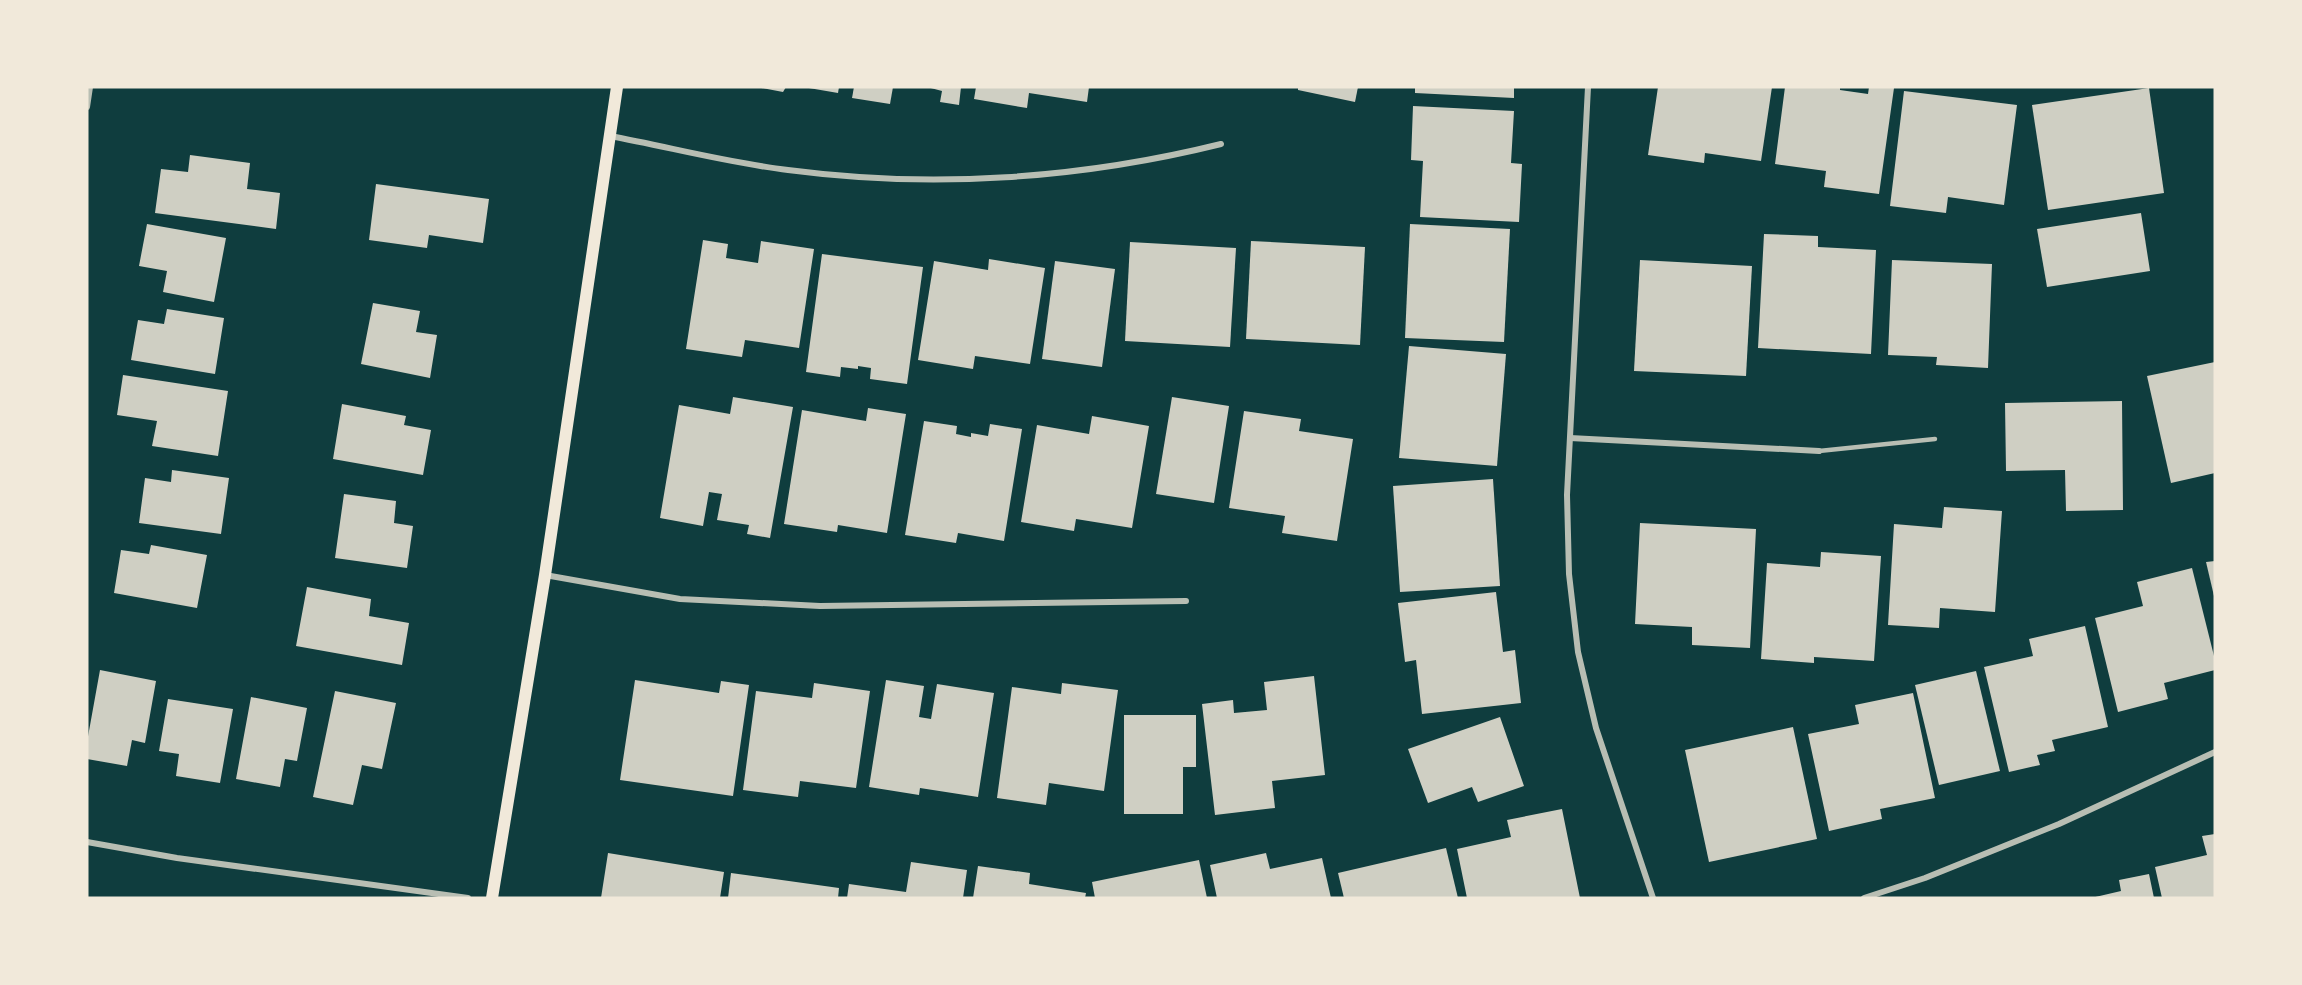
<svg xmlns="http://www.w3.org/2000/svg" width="2302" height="985" viewBox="0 0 2302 985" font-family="'Libre Baskerville',serif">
<rect width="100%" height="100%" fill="#0f3d3e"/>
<!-- building -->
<g fill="#cfcfc3">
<polygon points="756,87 786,87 783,92"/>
<polygon points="803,87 839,87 838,93"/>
<polygon points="854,87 893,87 890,104 852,98"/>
<polygon points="927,87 961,87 959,105 940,102 942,91"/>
<polygon points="976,87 1089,87 1087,102 1029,93 1027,108 974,99"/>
<polygon points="1298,87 1358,87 1355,102 1298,90"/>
<polygon points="1415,87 1514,87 1514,98 1415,93"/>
<polygon points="1658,87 1772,87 1761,161 1705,153 1704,163 1648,155"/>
<polygon points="1785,87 1840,87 1840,90 1868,94 1869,87 1894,88 1879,194 1824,187 1826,171 1775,164"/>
<polygon points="2149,88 2164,193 2048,210 2032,105"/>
<polygon points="1904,91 2017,105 2004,205 1948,197 1946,213 1890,206"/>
<polygon points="1413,106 1514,111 1511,163 1522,164 1519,222 1420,217 1423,161 1411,160"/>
<polygon points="190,155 250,163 247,189 280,193 276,229 155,213 161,169 188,172"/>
<polygon points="376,184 489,199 483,243 429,235 427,248 369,240"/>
<polygon points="2141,213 2150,271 2047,287 2037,229"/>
<polygon points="147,224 226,238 214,302 163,292 167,271 139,266"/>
<polygon points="1410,224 1510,229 1504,342 1405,338"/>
<polygon points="1764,234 1818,236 1818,247 1876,250 1871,354 1758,348"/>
<polygon points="703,240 728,244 726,258 758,263 761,241 814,249 799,348 745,340 742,357 686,349"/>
<polygon points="1251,241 1365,247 1360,345 1246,339"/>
<polygon points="1130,242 1236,248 1230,347 1125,341"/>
<polygon points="822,254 923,267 907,384 870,379 871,368 858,366 858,369 841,367 840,377 806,372"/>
<polygon points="989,259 1045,268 1030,364 975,356 973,369 918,360 934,261 988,270"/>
<polygon points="1640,260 1752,266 1746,376 1634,371"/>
<polygon points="1892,260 1992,264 1988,368 1936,365 1937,357 1888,355"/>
<polygon points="1055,261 1115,269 1102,367 1042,359"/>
<polygon points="373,303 420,311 416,332 437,335 430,378 361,364"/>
<polygon points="167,309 224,318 215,374 131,360 138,320 164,324"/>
<polygon points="1409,346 1506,354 1497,466 1399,458"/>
<polygon points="2215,362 2215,473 2171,483 2147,376"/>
<polygon points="123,375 228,391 218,456 152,446 157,421 117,415"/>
<polygon points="733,397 793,407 770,538 747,534 749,525 717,520 722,494 709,492 703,526 660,518 679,405 730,414"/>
<polygon points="1172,397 1229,406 1214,503 1156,494"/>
<polygon points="2122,401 2123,510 2066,511 2065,470 2006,471 2005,403"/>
<polygon points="342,404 406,416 404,425 431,430 423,475 333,459"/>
<polygon points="868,408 906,414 887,533 838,525 837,532 784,524 802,410 866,421"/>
<polygon points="1244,411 1301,419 1299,431 1353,439 1337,541 1282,533 1285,516 1229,508"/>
<polygon points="1092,416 1149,426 1132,528 1076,519 1074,531 1021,522 1037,425 1089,434"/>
<polygon points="924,421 957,426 956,434 971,437 971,433 988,436 990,424 1022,429 1004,541 958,533 956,543 905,535"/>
<polygon points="172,470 229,478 221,534 139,523 145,478 171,482"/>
<polygon points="1493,479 1500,586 1400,592 1393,486"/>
<polygon points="344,494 396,501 394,523 413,526 407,568 335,558"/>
<polygon points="1944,507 2002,511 1995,612 1940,608 1939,628 1888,625 1894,524 1942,528"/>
<polygon points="1640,523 1756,529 1750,648 1692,645 1692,627 1635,624"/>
<polygon points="151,545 207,555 197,608 114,593 121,550 149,554"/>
<polygon points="1821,552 1881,556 1874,661 1814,657 1814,663 1761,659 1767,563 1820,567"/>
<polygon points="2215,561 2215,596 2214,596 2206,562"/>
<polygon points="2192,568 2215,660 2215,670 2164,683 2168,699 2118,712 2095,618 2143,606 2137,582"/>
<polygon points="307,587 371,599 369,616 409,623 402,665 296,646"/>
<polygon points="1496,592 1503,652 1515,650 1521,703 1422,714 1416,660 1405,662 1398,603"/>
<polygon points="2085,626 2108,727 2052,740 2055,751 2037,755 2040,765 2009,772 1984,667 2033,656 2029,639"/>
<polygon points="100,670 156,681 145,743 132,740 127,766 87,759 87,742"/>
<polygon points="1976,671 2000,771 1939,785 1915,685"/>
<polygon points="1314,676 1325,775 1272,781 1275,808 1215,815 1202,704 1233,700 1234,713 1267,710 1264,682"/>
<polygon points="635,680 719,693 721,681 749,685 733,796 620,780"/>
<polygon points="886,680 924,686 919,717 931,719 937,684 994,693 978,797 920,788 919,795 869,787"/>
<polygon points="814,683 870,691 856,788 800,781 798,797 743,790 756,691 812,698"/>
<polygon points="1062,683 1118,690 1104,791 1049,783 1046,805 997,798 1012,687 1061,694"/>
<polygon points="335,691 396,703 382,769 362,765 353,805 313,797"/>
<polygon points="1913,693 1935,798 1880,809 1882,819 1829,831 1808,734 1859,724 1855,705"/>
<polygon points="251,697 307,708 297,761 285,759 280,787 236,779"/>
<polygon points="168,699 233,709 220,783 176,776 179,754 159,751"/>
<polygon points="1124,715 1196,715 1196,767 1183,767 1183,814 1124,814"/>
<polygon points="1500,717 1524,786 1478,802 1472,787 1428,803 1408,749"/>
<polygon points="1793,727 1817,839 1709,862 1685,750"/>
<polygon points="1562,809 1580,898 1467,898 1457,849 1511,837 1507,820"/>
<polygon points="2215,834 2215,898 2162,898 2155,867 2207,855 2202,836"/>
<polygon points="1446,848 1458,898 1344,898 1338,873"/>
<polygon points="608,853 724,872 720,898 601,898"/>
<polygon points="1266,853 1270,869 1322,858 1331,898 1217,898 1210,865"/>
<polygon points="1199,860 1207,898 1095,898 1092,882"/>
<polygon points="911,862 967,870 963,898 847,898 849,884 906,892"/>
<polygon points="978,866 1030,873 1029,884 1086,893 1085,898 973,898"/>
<polygon points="731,873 839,888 838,898 728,898"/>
<polygon points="2149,874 2154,898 2091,898 2121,891 2119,880"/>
</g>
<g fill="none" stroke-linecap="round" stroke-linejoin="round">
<!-- service -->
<polyline stroke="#b8beb3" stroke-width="4.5" points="1819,451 1935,439"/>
<!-- minor -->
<g stroke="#b8beb3" stroke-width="6">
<polyline points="1588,87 1567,495 1569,574 1578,652 1596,728 1653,898"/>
<polyline points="87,107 90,87"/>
<path d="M610,136C669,147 729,163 788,170C932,189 1080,179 1221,144"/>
<polyline points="1570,438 1819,451"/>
<polyline points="545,575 680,599 820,606 1186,601"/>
<polyline points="87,842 177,858 468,898"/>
<polyline points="1864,898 1925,878 2059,824 2215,752"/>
</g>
<!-- secondary -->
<polyline stroke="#f1e9da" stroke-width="12" points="492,898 545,575 617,87"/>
</g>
<!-- border -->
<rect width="2302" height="985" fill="none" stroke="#f1e9da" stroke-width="177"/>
</svg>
